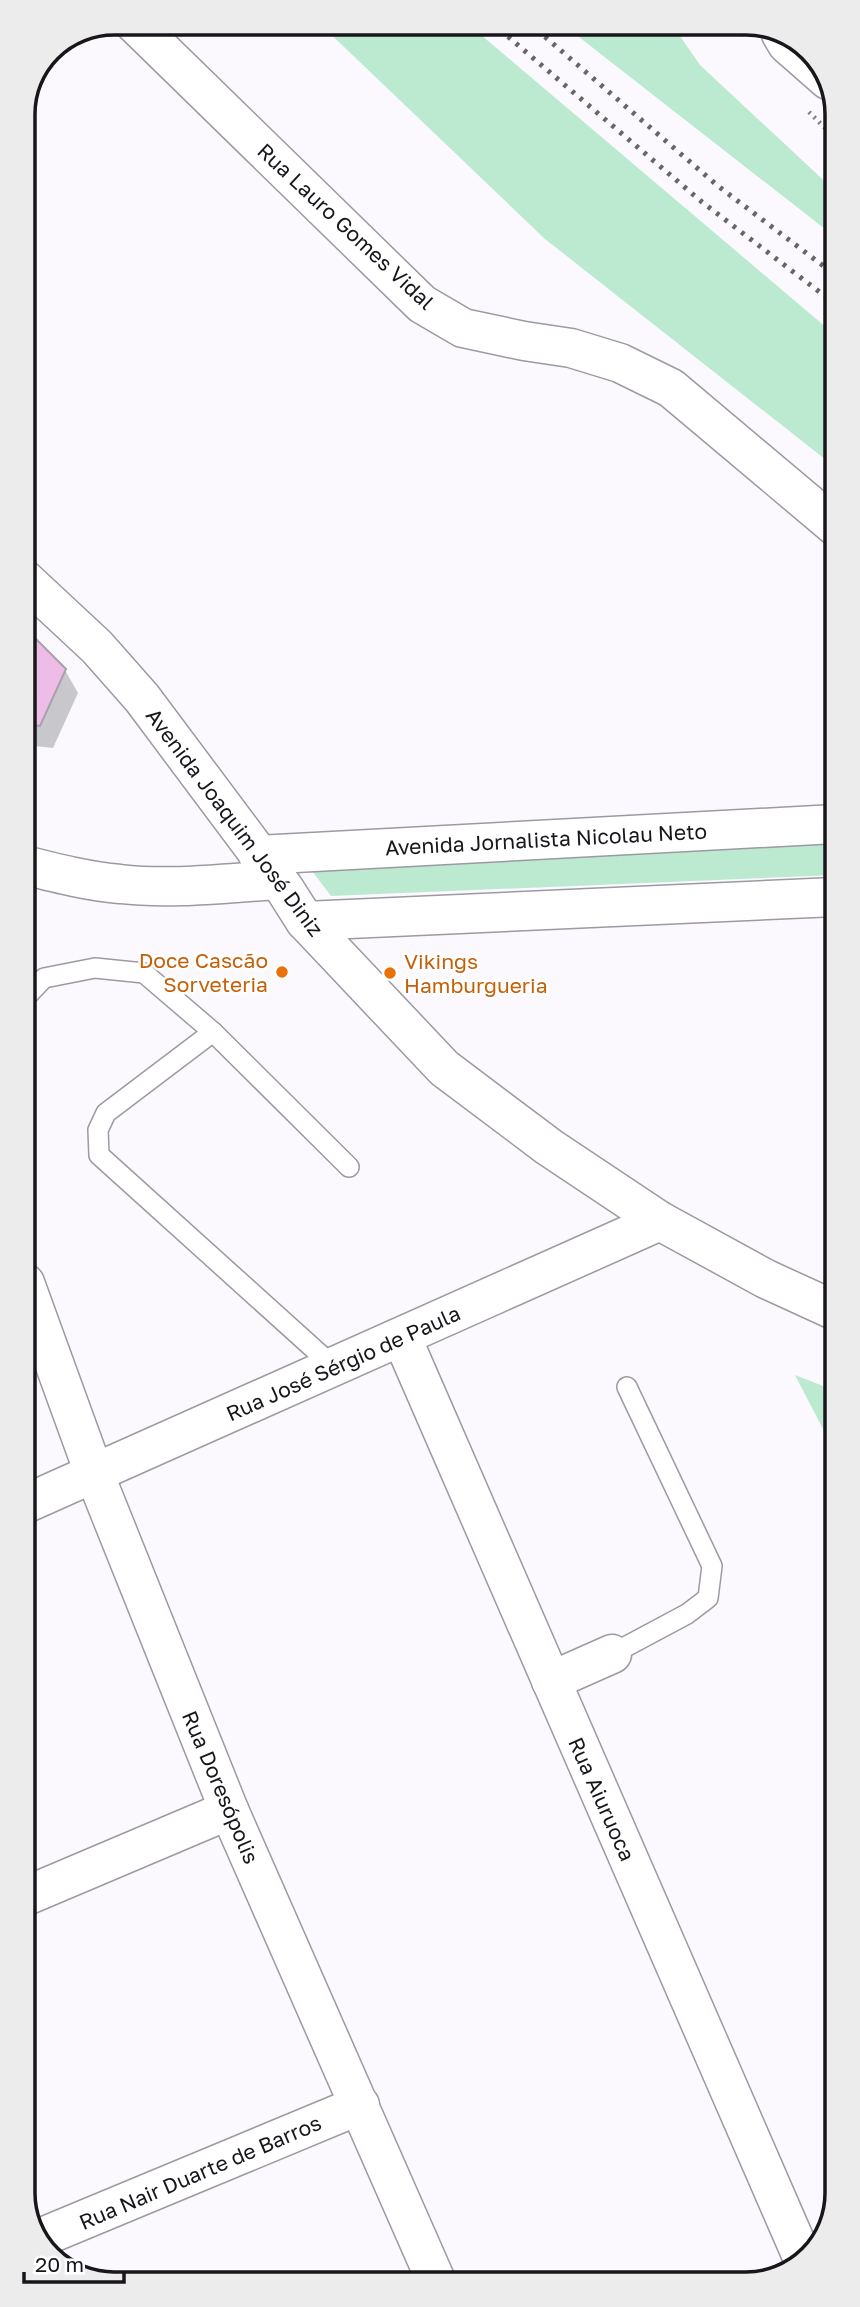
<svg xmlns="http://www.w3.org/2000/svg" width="860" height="2307" viewBox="0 0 860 2307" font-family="'Golos Text',sans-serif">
<rect width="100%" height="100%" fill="#fbf9fe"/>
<!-- green -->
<g fill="#bbead1">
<polygon points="319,23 467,23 834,334 835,467 545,239"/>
<polygon points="561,23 671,23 700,65 834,190 834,236"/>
<polygon points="835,843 835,875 331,896 309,867"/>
<polygon points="795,1375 836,1391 836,1454"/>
</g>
<!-- shadow -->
<polygon fill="#0003" points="24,630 65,670 78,693 53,748 24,745"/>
<!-- building -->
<polygon fill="#edbde8" stroke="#aba0a9" stroke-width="2" points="24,627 66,669 40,726 24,724"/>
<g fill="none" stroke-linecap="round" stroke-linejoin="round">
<!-- service casing -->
<g stroke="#9e98a3" stroke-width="22">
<g id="service">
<polyline points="24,999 44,978 95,968 144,973 213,1032 106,1113 98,1130 99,1155 334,1367"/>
<polyline points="213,1032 349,1167"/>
<polyline points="612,1654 687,1614 708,1598 712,1566 627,1387"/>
</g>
</g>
<!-- minor casing -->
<g stroke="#9e98a3" stroke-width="41">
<g id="minor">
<polyline points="258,855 835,824"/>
<path d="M24,865C56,873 87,881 120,884C172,890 226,883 278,880"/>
<polyline points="305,921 835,897"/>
<polyline points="25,1283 94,1473 229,1810 437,2283"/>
<polyline points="402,1338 803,2259"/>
<polyline points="25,1504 660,1221"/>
<polyline points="551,1681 612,1654"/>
<polyline points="26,1896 229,1810"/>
<polyline points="40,2238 360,2105"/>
</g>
</g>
<!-- tertiary casing -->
<g stroke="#9e98a3" stroke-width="41">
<g id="tertiary">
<polyline points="134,23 422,304 463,328 524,341 571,348 620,363 671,388 835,526"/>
<polyline points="24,579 97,647 142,698 284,888 305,921 444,1068 549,1147 660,1221 766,1279 836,1311"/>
</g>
</g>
<!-- secondary casing -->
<g stroke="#9e98a3" stroke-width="41">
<polyline id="secondary" points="781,34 787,44 828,80"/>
</g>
<!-- path -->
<g stroke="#817e83" stroke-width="4.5" stroke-dasharray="2 5" stroke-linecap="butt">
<polyline points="734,23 745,36"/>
<polyline points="809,112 834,137"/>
</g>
<!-- service -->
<use href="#service" stroke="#fff" stroke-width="19"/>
<!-- minor -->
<use href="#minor" stroke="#fff" stroke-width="38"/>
<!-- tertiary -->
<use href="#tertiary" stroke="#fff" stroke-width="38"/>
<!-- secondary -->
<use href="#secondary" stroke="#fff" stroke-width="38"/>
<!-- rail -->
<g stroke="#67656a" stroke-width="5" stroke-dasharray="3.5 7" stroke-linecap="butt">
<polyline points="492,23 702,202 834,303"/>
<polyline points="529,23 718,186 834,274"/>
</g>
</g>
<!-- markers -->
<g fill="#e8710a" stroke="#fff" stroke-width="2.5">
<circle cx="282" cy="972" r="7"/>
<circle cx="390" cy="973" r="7"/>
</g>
<g text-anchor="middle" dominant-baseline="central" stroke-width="5" stroke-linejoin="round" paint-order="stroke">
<!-- street labels -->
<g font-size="21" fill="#19161b" stroke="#fff">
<text transform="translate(346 226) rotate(43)">Rua Lauro Gomes Vidal</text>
<text transform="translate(235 822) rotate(53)">Avenida Joaquim José Diniz</text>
<text transform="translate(546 839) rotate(-3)">Avenida Jornalista Nicolau Neto</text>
<text transform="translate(343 1363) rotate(-24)">Rua José Sérgio de Paula</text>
<text transform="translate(221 1787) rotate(67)">Rua Doresópolis</text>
<text transform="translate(602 1799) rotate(66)">Rua Aiuruoca</text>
<text transform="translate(200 2172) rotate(-23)">Rua Nair Duarte de Barros</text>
</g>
<!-- food labels -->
<g font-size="21" fill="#c56008" stroke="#fff" text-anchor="end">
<text x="268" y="960">Doce Cascão<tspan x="268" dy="24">Sorveteria</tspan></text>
<text x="404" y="961" text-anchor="start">Vikings<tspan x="404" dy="24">Hamburgueria</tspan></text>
</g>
</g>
<!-- crop -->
<path d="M0 0H860V2307H0ZM114 35H746A79 79 0 0 1 825 114V2193A79 79 0 0 1 746 2272H114A79 79 0 0 1 35 2193V114A79 79 0 0 1 114 35Z" fill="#edeced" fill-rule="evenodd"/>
<path fill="none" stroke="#19161b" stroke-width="3.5" d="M114 35H746A79 79 0 0 1 825 114V2193A79 79 0 0 1 746 2272H114A79 79 0 0 1 35 2193V114A79 79 0 0 1 114 35Z"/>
<!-- scale -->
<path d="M24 2272v10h100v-10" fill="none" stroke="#19161b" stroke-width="3.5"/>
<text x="35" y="2272" font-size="21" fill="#19161b" stroke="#ffffff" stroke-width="5" paint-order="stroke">20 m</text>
</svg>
